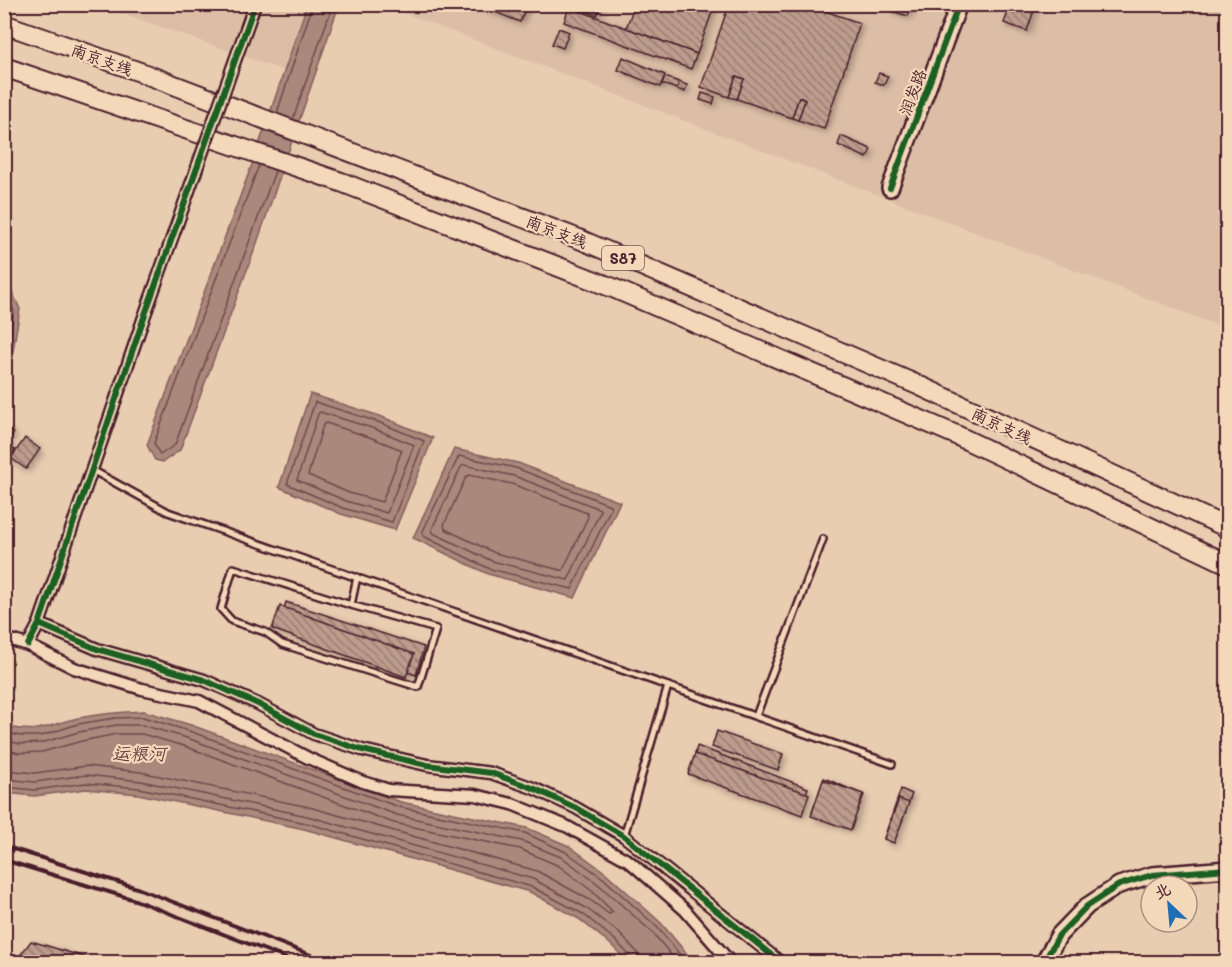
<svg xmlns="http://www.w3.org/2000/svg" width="1232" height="967" viewBox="0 0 1232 967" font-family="Mali,'LXGW WenKai TC',sans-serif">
<defs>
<pattern id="building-back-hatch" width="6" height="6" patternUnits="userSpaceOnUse" patternTransform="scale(1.5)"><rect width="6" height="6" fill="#bc9c8c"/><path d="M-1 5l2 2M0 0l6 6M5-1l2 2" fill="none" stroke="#9b7f73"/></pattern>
<filter id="shadow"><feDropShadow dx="3" dy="3" stdDeviation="3" flood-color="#0004"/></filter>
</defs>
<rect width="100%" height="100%" fill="#e9cdb1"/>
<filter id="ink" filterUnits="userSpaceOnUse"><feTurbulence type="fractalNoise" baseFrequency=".0167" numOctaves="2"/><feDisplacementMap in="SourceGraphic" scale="12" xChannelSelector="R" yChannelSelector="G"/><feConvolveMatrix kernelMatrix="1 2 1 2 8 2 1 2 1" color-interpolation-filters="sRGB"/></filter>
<g filter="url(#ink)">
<!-- built -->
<g fill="#dcbea6">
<polygon points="99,5 312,5 285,71"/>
<polygon points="383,5 1227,5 1227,329"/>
</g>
<!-- water -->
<g fill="#aa887c" stroke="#845e5c" stroke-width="1.5">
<polygon points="307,5 339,5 257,243 180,450 163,462 155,460 147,445 254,159"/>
<polygon points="5,276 20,309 11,363 5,357"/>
<polygon points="310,394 380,416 433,438 395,530 341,514 279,487"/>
<polygon points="454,449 518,463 620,502 575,598 488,574 413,538"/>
<path d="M144,711L191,725L401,802L527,828L569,846L606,873L661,923L694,962H628L609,943L579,919L530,892L304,829L138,794L86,789L35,796L5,793V726C40,735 46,725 78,718C100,714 122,712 144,711Z"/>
</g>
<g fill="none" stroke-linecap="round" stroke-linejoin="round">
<!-- shore -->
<g stroke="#70494b" stroke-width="1.5">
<polyline points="277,113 313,4"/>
<polyline points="293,119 333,4"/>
<polyline points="259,165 154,443 160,455 175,445 275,171"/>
<polyline points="4,290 14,311 7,350 4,353"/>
<polygon points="315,402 378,422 424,441 392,522 343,508 287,484"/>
<polygon points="320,412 375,429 414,445 387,513 346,501 297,480 318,414"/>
<polygon points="326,423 372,438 402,450 382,502 349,493 308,475 323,425"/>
<polygon points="459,456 516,468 610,505 611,508 572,589 490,569 423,536 422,533"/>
<polygon points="464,465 514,476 600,509 600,512 568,580 492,561 433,533 432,529 461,467"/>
<polygon points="469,475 512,484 587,513 588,517 563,570 560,570 495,553 445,529 444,525 466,477"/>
<polyline points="4,732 21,736 41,736 78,724 115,718 143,717 189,731 399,807 525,833 566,852 603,878 657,927 686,962"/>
<polyline points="4,740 20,744 41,743 79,732 116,725 142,725 187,738 397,815 522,841 563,858 598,884 652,932 677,962"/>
<polyline points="4,749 19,753 42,752 82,741 117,734 142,734 184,746 394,823 520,849 559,866 592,891 613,912 609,914 590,900 537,871 309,807 140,772 87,766 35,773 4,770"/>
<polyline points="4,779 35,782 86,775 141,781 307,816 533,879 586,908 618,932 637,952 640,962"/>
<polyline points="4,787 35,790 86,783 139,788 306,823 532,887 583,914 614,939 631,957 632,962"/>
</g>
</g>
<!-- building -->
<g fill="url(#building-back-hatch)" stroke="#4a1f2b" stroke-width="1.5" filter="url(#shadow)">
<polygon points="475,4 525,4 527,5 520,22"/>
<polygon points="568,4 601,4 597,15"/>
<polygon points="635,4 715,4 697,54 626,28"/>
<polygon points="729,4 805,4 860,23 824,129 798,120 805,100 799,97 792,118 737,99 744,79 736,76 729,97 701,87"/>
<polygon points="893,4 912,4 908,16 891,11"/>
<polygon points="1011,4 1036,4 1027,31 1004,23"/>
<polygon points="569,7 697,54 691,69 564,22"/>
<polygon points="559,28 569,32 563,48 552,44"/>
<polygon points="623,57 665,75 660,87 618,70"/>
<polygon points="879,73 888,76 884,85 875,82"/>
<polygon points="736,76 744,79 737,99 729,97"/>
<polygon points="665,77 679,82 677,89 662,84"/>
<polygon points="679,82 687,85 685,92 677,89"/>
<polygon points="702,93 715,97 713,104 700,100"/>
<polygon points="799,97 805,100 798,120 792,118"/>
<polygon points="841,136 871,149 867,158 838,145"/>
<polygon points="4,426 14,433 7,443 4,441"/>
<polygon points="25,438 40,449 26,469 11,458"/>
<polygon points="4,442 15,450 4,466"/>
<polygon points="286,602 424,647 416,675 278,629"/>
<polygon points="280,606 414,654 406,677 272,629"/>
<polygon points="717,731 783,754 778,770 712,747"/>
<polygon points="697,746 808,788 800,811 691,770"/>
<polygon points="695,754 809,794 802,815 688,774"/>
<polygon points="824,778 864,795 851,826 812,812"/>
<polygon points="823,780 863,794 851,830 811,816"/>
<polygon points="901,789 912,794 894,842 884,838"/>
<polygon points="899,799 909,803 894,843 884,839"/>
<polygon points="31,941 91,959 93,962 15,962"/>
</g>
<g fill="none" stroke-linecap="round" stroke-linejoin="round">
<!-- lane casing -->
<g stroke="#4a1f2b" stroke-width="10">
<g id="lane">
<polyline points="92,470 168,512 892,764"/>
<polyline points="351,605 436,629 418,687 282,644 265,632 232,621 221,609 233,568 351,605 357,577"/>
<polyline points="756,716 823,539"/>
<polyline points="624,836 668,686"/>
</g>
</g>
<!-- street casing -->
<g stroke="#4a1f2b" stroke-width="15">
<g id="street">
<polyline points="39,624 97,649 204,680 258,704 314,734 362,750 427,765 491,773 533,788 576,808 624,836 780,962"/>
<polyline points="4,638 28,645 74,668 142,689 199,701 308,758 363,782 389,790 475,795 512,804 566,826 629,861 685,910 730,962"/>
<polyline points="28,645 39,624 143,320"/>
</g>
</g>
<!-- secondary casing -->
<g stroke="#4a1f2b" stroke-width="20">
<g id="secondary">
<polyline points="890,188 959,4"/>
<polyline points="1044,962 1059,935 1087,906 1119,885 1152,875 1228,869"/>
</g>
</g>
<!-- highway casing -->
<g stroke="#4a1f2b" stroke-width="22">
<g id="highway">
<polyline points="4,24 140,72 579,239 920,386 1228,528"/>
<polyline points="4,67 341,182 613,288 954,434 1228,564"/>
</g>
</g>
<!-- lane -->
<use href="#lane" stroke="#f3d8ba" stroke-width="5"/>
<!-- street -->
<use href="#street" stroke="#f3d8ba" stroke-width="10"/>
<!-- secondary -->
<use href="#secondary" stroke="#f3d8ba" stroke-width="15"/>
<!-- highway -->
<use href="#highway" stroke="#f3d8ba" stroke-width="18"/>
<!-- rail -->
<g stroke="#4a1f2b" stroke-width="4">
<polyline points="4,846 137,888 329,962"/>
<polyline points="4,860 135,900 296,962"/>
</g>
<!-- street-bridge casing -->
<g stroke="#4a1f2b" stroke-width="15" stroke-linecap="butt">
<polyline id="street-bridge" points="143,320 255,4"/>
</g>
<!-- street-bridge -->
<use href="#street-bridge" stroke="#f3d8ba" stroke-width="10"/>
<!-- cycleway casing -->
<g stroke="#f3d8ba" stroke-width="10">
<g id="cycleway">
<polyline points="890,188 959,4"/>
<polyline points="39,624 97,649 204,680 258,704 314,734 362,750 427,765 491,773 533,788 576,808 624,836 780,962"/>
<polyline points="28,645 39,624 143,320 255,4"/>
<polyline points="1044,962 1059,935 1087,906 1119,885 1152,875 1228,869"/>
</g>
</g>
<!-- cycleway -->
<use href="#cycleway" stroke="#1b5e20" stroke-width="6"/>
</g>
</g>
<g text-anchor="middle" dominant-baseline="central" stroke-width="4.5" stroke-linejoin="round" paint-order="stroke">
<!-- shield labels -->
<rect fill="#f3d8ba" stroke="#7d5656" stroke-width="1.5" x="602" y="246" width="42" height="24" rx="4.5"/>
<g font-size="15" font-weight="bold" fill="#4a1f2b">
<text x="623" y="258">S87</text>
</g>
<!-- street labels -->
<g font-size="16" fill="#4a1f2b" stroke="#f3d8ba">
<text transform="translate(102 59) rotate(20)">南京支线</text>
<text transform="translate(912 92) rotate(-69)">润发路</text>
<text transform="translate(557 231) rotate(21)">南京支线</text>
<text transform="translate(1002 425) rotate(25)">南京支线</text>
</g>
<!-- water labels -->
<g font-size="18" font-style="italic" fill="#673e43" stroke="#f3d8ba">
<text x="139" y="753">运粮河</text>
</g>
</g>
<!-- margin -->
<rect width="1232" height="967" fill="none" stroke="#f3d8ba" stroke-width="24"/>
<rect x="12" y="12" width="1208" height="943" fill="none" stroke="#4a1f2b" stroke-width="2" filter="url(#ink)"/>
<!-- north arrow -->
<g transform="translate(1169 904) rotate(334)"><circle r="28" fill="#f3d8ba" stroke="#af8e81" stroke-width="1.5"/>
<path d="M0-4.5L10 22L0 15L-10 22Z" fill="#1f6fb2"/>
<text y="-9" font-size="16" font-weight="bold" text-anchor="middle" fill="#4a1f2b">北</text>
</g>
</svg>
